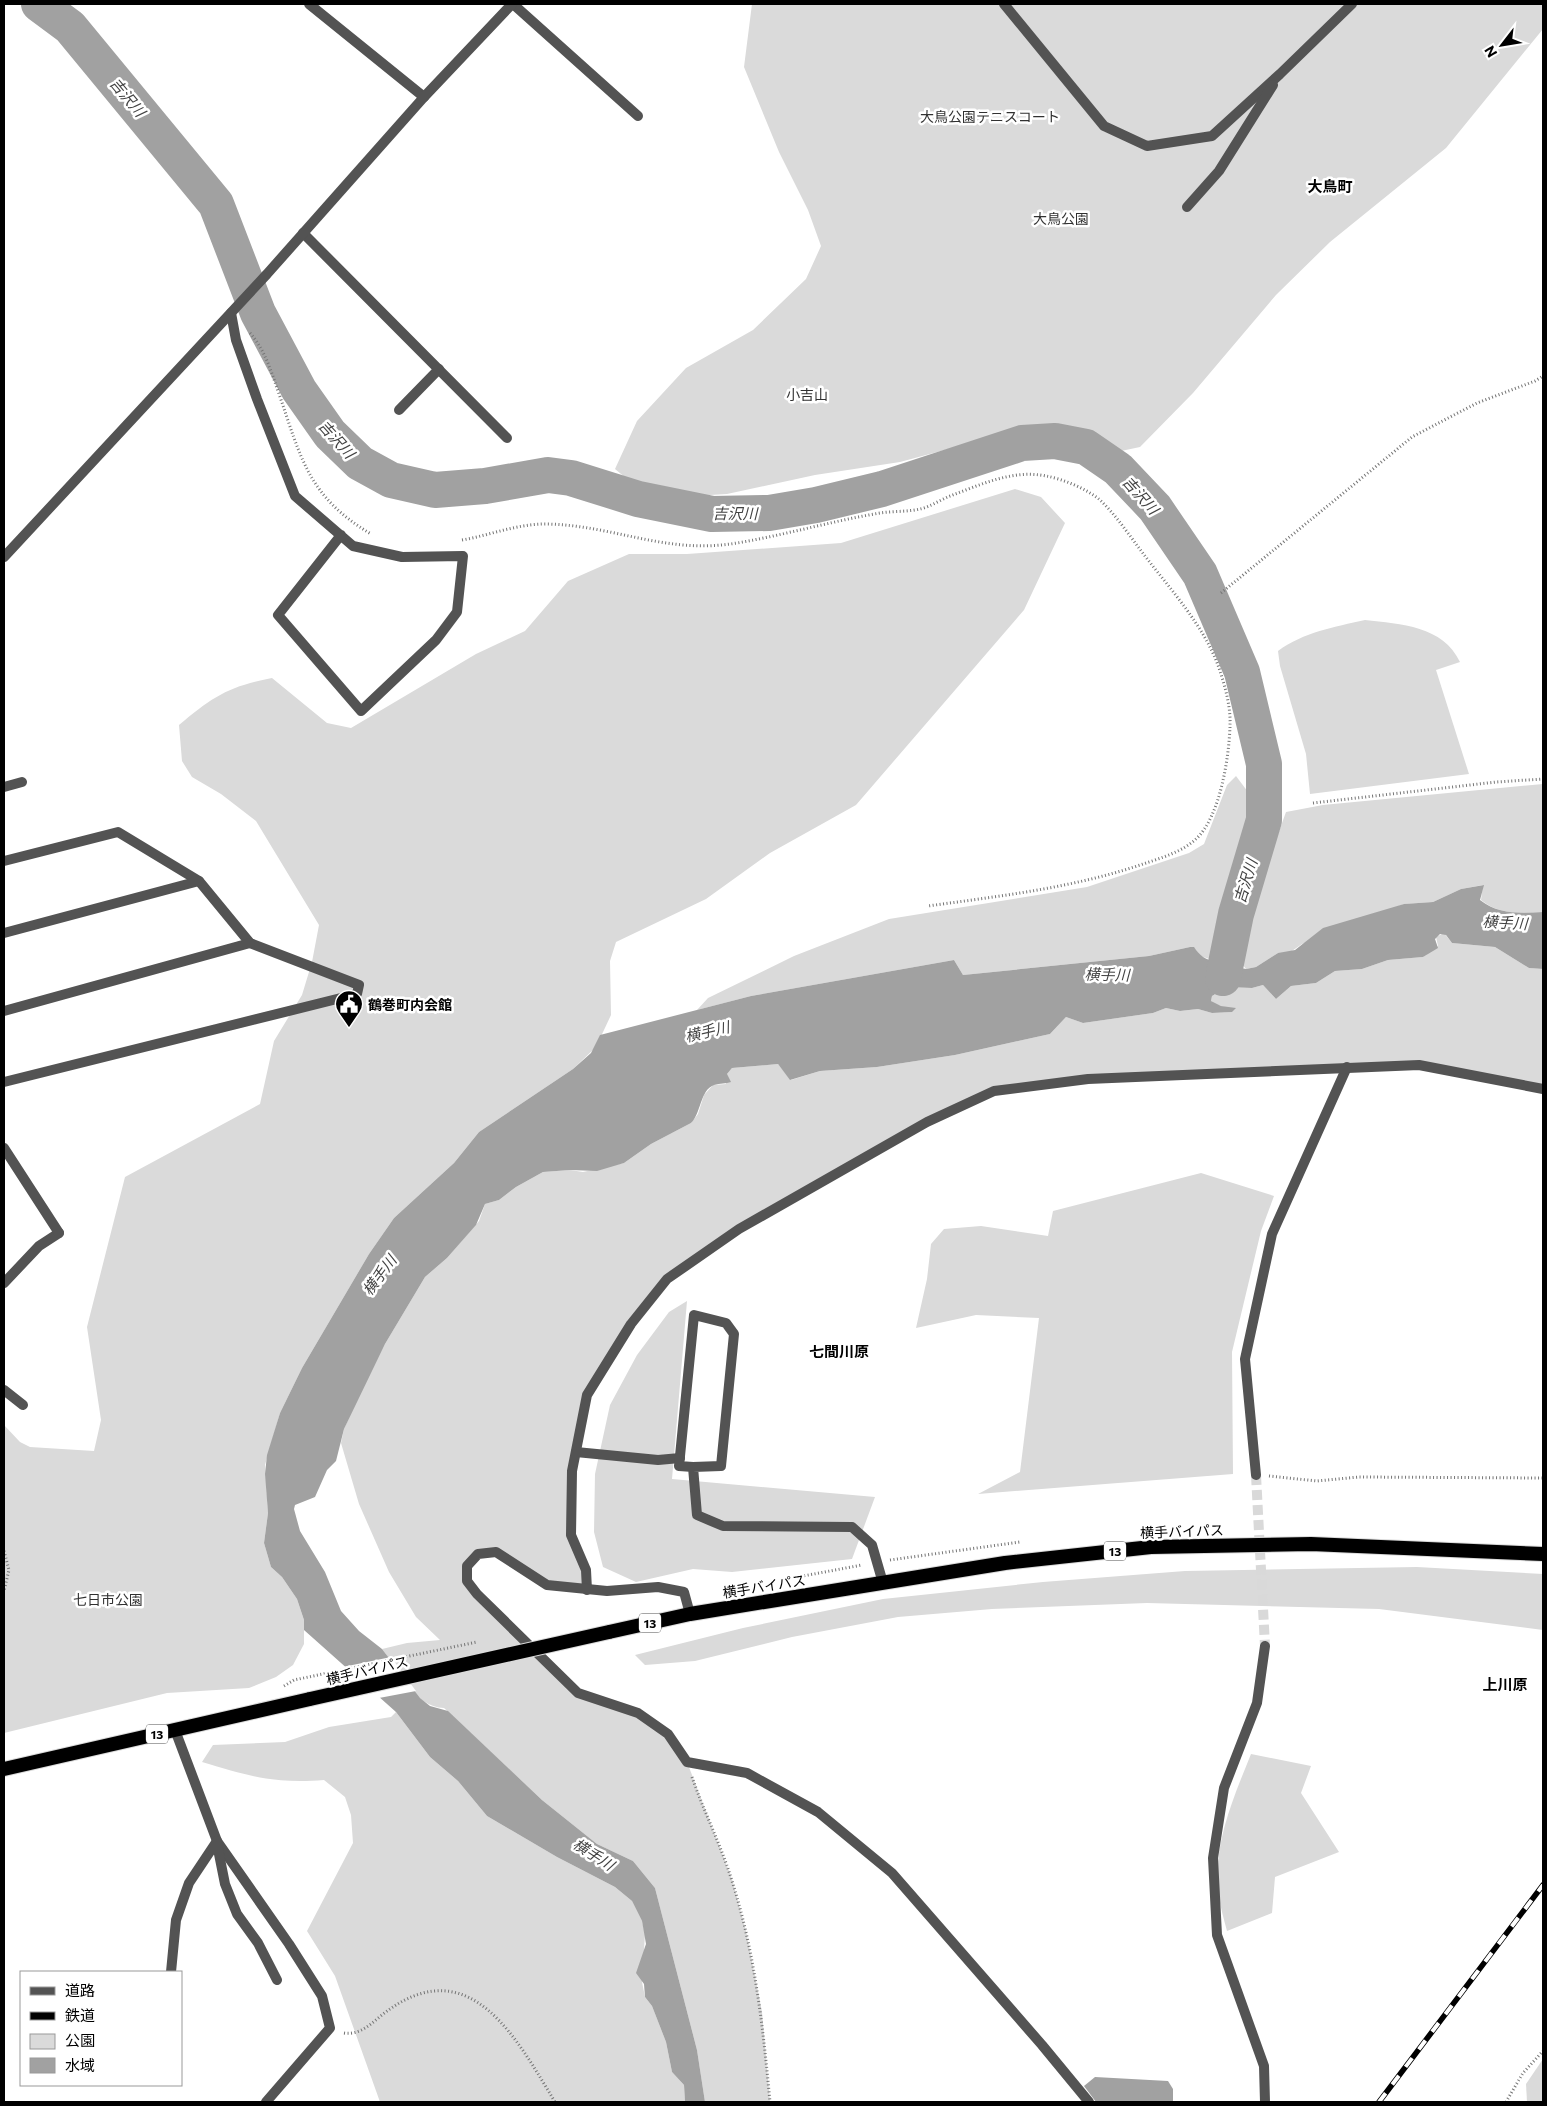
<svg xmlns="http://www.w3.org/2000/svg" width="1547" height="2106" viewBox="0 0 1547 2106" font-family="Commissioner,'Noto Sans JP',sans-serif">
<rect width="100%" height="100%" fill="#fff"/>
<!-- green -->
<g fill="#dadada">
<polygon points="752,4 1543,4 1543,29 1446,148 1330,242 1276,295 1193,393 1140,447 1121,451 1083,434 1019,430 900,462 815,475 727,494 676,497 638,488 615,469 637,421 686,368 753,330 806,279 821,246 808,210 779,152 744,67"/>
<path d="M1015,489L1041,497L1065,523L1024,610L856,805L770,853L706,899L616,942L610,961L611,1015L596,1047L573,1069L479,1132L454,1163L394,1218L369,1254L302,1368L280,1413L265,1465L268,1513L264,1543L271,1567L282,1577L297,1599L304,1620V1644L293,1665L276,1677L249,1688L167,1693L4,1733V1425L20,1442L30,1447L94,1451L101,1420L87,1327L125,1177L260,1104L274,1041L302,995L312,962L319,925L256,821L221,794L192,777L182,761L179,725C212,697 229,686 272,678L327,723L351,728L476,654L525,631L568,581L629,554H687L841,543Z"/>
<path d="M1365,620C1401,624 1443,626 1460,662L1436,670L1469,774L1310,794L1306,754L1280,666L1278,651C1304,632 1334,627 1365,620Z"/>
<polygon points="1236,776 1248,792 1251,816 1246,856 1231,881 1232,909 1223,937 1225,947 1221,956 1216,961 1200,956 1194,948 1190,947 1149,956 963,975 954,960 751,996 697,1010 708,998 794,956 889,919 1087,887 1189,853 1204,844 1227,785"/>
<path d="M1543,784V912C1521,913 1499,915 1481,900L1483,885L1461,889L1433,902L1404,904L1302,944L1289,953H1278L1256,967L1246,969L1239,960L1237,943L1243,910L1256,876L1273,848L1286,812L1323,805Z"/>
<path d="M1444,933L1452,943L1495,947L1529,968L1543,969V1089L1419,1065L1088,1079L994,1091L739,1229L667,1279L587,1395L572,1471L571,1535L587,1590L547,1585L496,1552L478,1554L467,1566V1581L578,1693L638,1713L668,1734L687,1762L732,1879L746,1931L762,2012L770,2102H705L697,2050L655,1888L633,1861L597,1844L542,1800L444,1708C414,1707 399,1670 382,1649L407,1643L440,1640L416,1617L389,1572L359,1504L341,1443L344,1429L360,1393L385,1344L425,1277L447,1258L479,1221L485,1204L499,1200L516,1187L543,1172L570,1170L583,1172L624,1163L651,1144L691,1123L698,1114L704,1095L713,1085L726,1084L727,1074L732,1068L778,1064L791,1080L820,1071L877,1067L955,1055L1050,1034L1066,1017L1083,1023L1153,1013L1166,1008L1180,1011L1198,1009L1212,1013L1232,1012C1225,1005 1218,1007 1211,1001L1212,996L1227,987L1252,988L1263,985L1276,999L1291,986L1316,983L1335,971L1362,969L1388,960L1423,957L1438,946L1436,937Z"/>
<polygon points="1201,1173 1274,1196 1261,1231 1232,1352 1233,1474 978,1494 1020,1472 1039,1318 976,1315 916,1328 927,1279 931,1244 944,1229 981,1226 1048,1236 1053,1211"/>
<polygon points="687,1301 672,1479 875,1497 852,1559 732,1572 693,1569 636,1582 603,1567 594,1532 595,1474 610,1405 637,1355 669,1312"/>
<polygon points="1417,1567 1543,1574 1543,1630 1379,1609 1147,1603 992,1609 898,1617 792,1637 695,1661 645,1665 635,1655 743,1628 883,1599 1043,1582 1185,1571"/>
<path d="M396,1712L430,1757L458,1781L487,1816L557,1857L615,1887L632,1901L642,1921L645,1934L642,1982L645,1997L652,2006L666,2042L672,2072L684,2085L685,2102H380L335,1976L307,1931L353,1843L351,1815L345,1797L324,1780C274,1784 249,1776 202,1762L213,1745L285,1742L329,1727L391,1717Z"/>
<path d="M1251,1754L1311,1766L1301,1793L1339,1852L1275,1877L1272,1913L1227,1931C1224,1920 1221,1909 1219,1898C1211,1848 1233,1799 1251,1754Z"/>
<polygon points="1543,2059 1543,2102 1527,2102 1526,2084"/>
</g>
<!-- water -->
<g fill="#a1a1a1">
<path d="M1484,885L1480,900C1499,915 1521,913 1543,912V969L1529,968L1495,947L1452,943L1446,935L1440,934L1435,939L1438,948L1423,957L1388,960L1362,969L1335,971L1316,983L1291,986L1276,999L1263,985L1252,988L1227,987L1212,996L1211,1001L1221,1006L1236,1008L1232,1012L1212,1013L1198,1009L1180,1011L1166,1008L1153,1013L1083,1023L1066,1017L1050,1034L955,1055L877,1067L820,1071L790,1080L778,1064L732,1068L727,1074L731,1082C726,1084 720,1083 714,1085C700,1090 701,1114 691,1123L651,1144L624,1163L597,1171L570,1170L543,1172L516,1187L499,1200L485,1204L476,1225L447,1258L425,1277L385,1344L344,1429L336,1461L327,1470L315,1497L295,1505L294,1509L300,1531L325,1572L341,1611L359,1631L382,1649L420,1698L430,1706L448,1711L542,1800L597,1844L633,1861L655,1888L697,2050L705,2102H685L684,2085L672,2072L666,2042L652,2006L645,1997L644,1984L636,1973L646,1944L642,1921L632,1901L615,1887L557,1857L487,1816L458,1781L430,1757L396,1712L304,1630V1620L297,1599L282,1577L271,1567L264,1543L268,1513L265,1474L267,1455L280,1413L302,1368L369,1254L394,1218L454,1163L479,1132L573,1069L591,1053L600,1035L751,996L954,960L963,975L1149,956L1190,947H1194C1200,956 1205,960 1216,961L1221,956L1229,959L1231,966L1246,969L1256,967L1278,953L1295,950L1323,928L1404,904L1433,902L1461,889Z"/>
<polygon points="1095,2077 1168,2081 1173,2089 1173,2102 1096,2102 1084,2086"/>
</g>
<!-- pier -->
<polygon fill="#fff" points="391,1657 416,1691 379,1698 343,1667"/>
<g fill="none" stroke-linecap="round" stroke-linejoin="round">
<!-- river -->
<polyline stroke="#a1a1a1" stroke-width="36" points="39,4 70,27 216,204 258,313 299,390 330,434 360,463 391,480 435,490 485,486 548,475 571,478 638,499 712,514 769,513 816,505 882,489 1022,443 1055,441 1086,447 1118,469 1155,508 1200,574 1242,672 1264,764 1264,820 1236,914 1223,978"/>
<!-- minor-tunnel -->
<polyline stroke="#d9d9d9" stroke-width="10" stroke-dasharray="10 5" stroke-linecap="butt" points="1256,1475 1265,1646"/>
<!-- trunk casing -->
<g stroke="#dbdbdb" stroke-width="16">
<g id="trunk">
<polyline points="609,1632 690,1614 1005,1563 1151,1547 1311,1544 1543,1554"/>
<polyline points="4,1769 310,1699"/>
</g>
</g>
<!-- path -->
<g stroke="#757575" stroke-width="3" stroke-dasharray="1 2.5" stroke-linecap="butt">
<path d="M250,333C265,350 271,371 278,391C301,457 307,496 371,534"/>
<path d="M462,540C491,535 516,524 546,524C614,525 666,555 737,543C785,535 832,521 880,513C893,511 907,512 920,509C930,507 940,500 950,496C980,485 1013,469 1046,476C1063,479 1087,489 1100,500C1116,515 1129,535 1142,552C1169,588 1204,625 1219,668C1225,686 1231,707 1230,726C1229,758 1220,817 1196,839C1182,852 1161,858 1143,864C1073,888 1000,896 928,906"/>
<polyline points="1221,593 1412,437 1477,403 1535,381 1543,376"/>
<polyline points="1313,803 1496,782 1543,779"/>
<polyline points="1269,1476 1317,1481 1359,1477 1543,1478"/>
<polyline points="4,1551 9,1570 4,1591"/>
<polyline points="890,1560 1020,1542"/>
<polyline points="787,1579 862,1565"/>
<polyline points="284,1686 294,1680 477,1642"/>
<path d="M692,1777C704,1812 721,1845 732,1881C755,1953 763,2027 770,2102"/>
<path d="M344,2033C363,2036 376,2018 390,2009C472,1952 518,2041 555,2102"/>
<polyline points="1506,2102 1523,2073 1543,2051"/>
</g>
<!-- service -->
<g stroke="#535353" stroke-width="10">
<polyline points="1004,4 1104,126 1147,146 1212,136 1280,74 1352,4"/>
<polyline points="1187,207 1219,171 1273,85"/>
<polyline points="4,1283 39,1246 59,1233"/>
<polyline points="576,1452 658,1460 680,1458"/>
<polyline points="693,1467 721,1466 734,1334 726,1323 694,1315 679,1466 693,1467 697,1515 723,1526 852,1527 872,1545 883,1583"/>
<polyline points="175,1730 217,1841 289,1944 322,1996 330,2028 266,2102"/>
<polyline points="217,1844 225,1884 237,1914 258,1943 277,1980"/>
<polyline points="171,1972 176,1920 189,1883 217,1841"/>
</g>
<!-- minor -->
<g stroke="#535353" stroke-width="10">
<polyline points="309,4 424,97"/>
<polyline points="513,4 638,116"/>
<polyline points="303,233 507,438"/>
<polyline points="231,313 236,340 257,399 295,496 353,546 402,557 463,556 457,612 436,640 361,711 278,615 341,535"/>
<polyline points="399,410 439,369"/>
<polyline points="4,557 267,274 424,97 512,4"/>
<polyline points="4,787 22,782"/>
<polyline points="4,861 118,832 199,881 250,943 359,985 357,994 4,1082"/>
<polyline points="4,933 199,881"/>
<polyline points="4,1011 250,943"/>
<polyline points="4,1148 59,1233"/>
<polyline points="4,1390 23,1405"/>
<polyline points="1256,1475 1245,1359 1272,1234 1347,1067"/>
<polyline points="587,1590 586,1570 571,1535 572,1471 587,1395 631,1324 667,1279 739,1229 927,1122 994,1091 1088,1079 1419,1065 1543,1089"/>
<polyline points="690,1614 684,1592 658,1587 607,1591 547,1585 496,1552 478,1554 467,1566 467,1581 477,1594 578,1693 638,1713 668,1734 687,1762 747,1773 818,1812 892,1873 1042,2045 1089,2102"/>
<polyline points="1265,2102 1264,2066 1217,1935 1213,1858 1224,1788 1257,1703 1265,1646"/>
</g>
<!-- trunk -->
<use href="#trunk" stroke="#000" stroke-width="14"/>
<!-- rail casing -->
<g stroke="#000" stroke-width="5.5">
<polyline id="rail" points="1379,2102 1543,1885"/>
</g>
<!-- rail -->
<use href="#rail" stroke="#fff" stroke-width="4" stroke-dasharray="11" stroke-linecap="butt"/>
<!-- trunk-bridge casing -->
<g stroke="#dbdbdb" stroke-width="16" stroke-linecap="butt">
<polyline id="trunk-bridge" points="310,1699 609,1632"/>
</g>
<!-- trunk-bridge -->
<use href="#trunk-bridge" stroke="#000" stroke-width="14"/>
</g>
<!-- icons -->
<defs>
<g id="civic-pin" transform="scale(1.4375)"><path d="M0 17L-7.5 6A9.5 9.5 0 1 1 7.5 6Z" fill="#000" stroke="#fff"/><path d="M-.6-6.5H3V-4.5H.6V-3L4-1V1h2V6H-6V1h2V-1L-.6-3ZM-1.2 2.5V6h2.4V2.5Z" fill="#fff"/></g>
</defs>
<g fill-rule="evenodd">
<use href="#civic-pin" x="349" y="1004"/>
</g>
<g text-anchor="middle" dominant-baseline="central" stroke-width="5" stroke-linejoin="round" paint-order="stroke">
<!-- shield labels -->
<g fill="#fff" stroke="#4c4c4c" stroke-width="1">
<rect x="1104" y="1541.5" width="22" height="19" rx="4"/>
<rect x="639" y="1613.5" width="22" height="19" rx="4"/>
<rect x="146" y="1724.5" width="22" height="19" rx="4"/>
</g>
<g font-size="12" font-weight="bold" fill="#000">
<text x="1115" y="1551">13</text>
<text x="650" y="1623">13</text>
<text x="157" y="1734">13</text>
</g>
<!-- park labels -->
<g font-size="14" fill="#313131" stroke="#fff">
<text x="990" y="116">大鳥公園テニスコート</text>
<text x="1061" y="218">大鳥公園</text>
<text x="807" y="394">小吉山</text>
<text x="108" y="1599">七日市公園</text>
</g>
<!-- poi labels -->
<g font-size="14" font-weight="bold" fill="#000" stroke="#fff" text-anchor="start">
<text x="368" y="1004">鶴巻町内会館</text>
</g>
<!-- street labels -->
<g font-size="14" fill="#000" stroke="#fff">
<text transform="translate(1182 1531) rotate(-2)">横手バイパス</text>
<text transform="translate(764 1586) rotate(-9)">横手バイパス</text>
<text transform="translate(367 1670) rotate(-13)">横手バイパス</text>
</g>
<!-- water labels -->
<g font-size="15" font-style="italic" fill="#424242" stroke="#fff">
<text transform="translate(128 97) rotate(50)">吉沢川</text>
<text transform="translate(337 439) rotate(48)">吉沢川</text>
<text transform="translate(1141 495) rotate(48)">吉沢川</text>
<text x="735" y="513">吉沢川</text>
<text transform="translate(1245 881) rotate(-73)">吉沢川</text>
<text transform="translate(1505 922) rotate(3)">横手川</text>
<text transform="translate(1107 974) rotate(1)">横手川</text>
<text transform="translate(707 1031) rotate(-13)">横手川</text>
<text transform="translate(379 1275) rotate(-53)">横手川</text>
<text transform="translate(594 1854) rotate(33)">横手川</text>
</g>
<!-- neighbourhood labels -->
<g font-size="15" font-weight="bold" fill="#000" stroke="#fff">
<text x="1330" y="186">大鳥町</text>
<text x="839" y="1351">七間川原</text>
<text x="1505" y="1684">上川原</text>
</g>
</g>
<!-- border -->
<rect width="1547" height="2106" fill="none" stroke="#000000" stroke-width="10"/>
<!-- legend -->
<rect x="20" y="1971" width="162" height="115" fill="#ffffff" stroke="#999999"/>
<rect x="30" y="1987" width="25" height="8" fill="#535353" stroke="#999999"/>
<text x="65" y="1996" font-size="15" fill="#000000">道路</text>
<rect x="30" y="2012" width="25" height="8" fill="#000000" stroke="#999999"/>
<text x="65" y="2021" font-size="15" fill="#000000">鉄道</text>
<rect x="30" y="2034" width="25" height="15" fill="#dadada" stroke="#999999"/>
<text x="65" y="2046" font-size="15" fill="#000000">公園</text>
<rect x="30" y="2058" width="25" height="15" fill="#a1a1a1" stroke="#999999"/>
<text x="65" y="2071" font-size="15" fill="#000000">水域</text>
<!-- north arrow -->
<g transform="translate(1502 45) rotate(239)" stroke="#ffffff" stroke-width="4" paint-order="stroke">
<path d="M0-4L9 19L0 12L-9 19Z" fill="#000000"/>
<text y="-8" font-size="14" font-weight="bold" text-anchor="middle" fill="#000000">N</text>
</g>
</svg>
